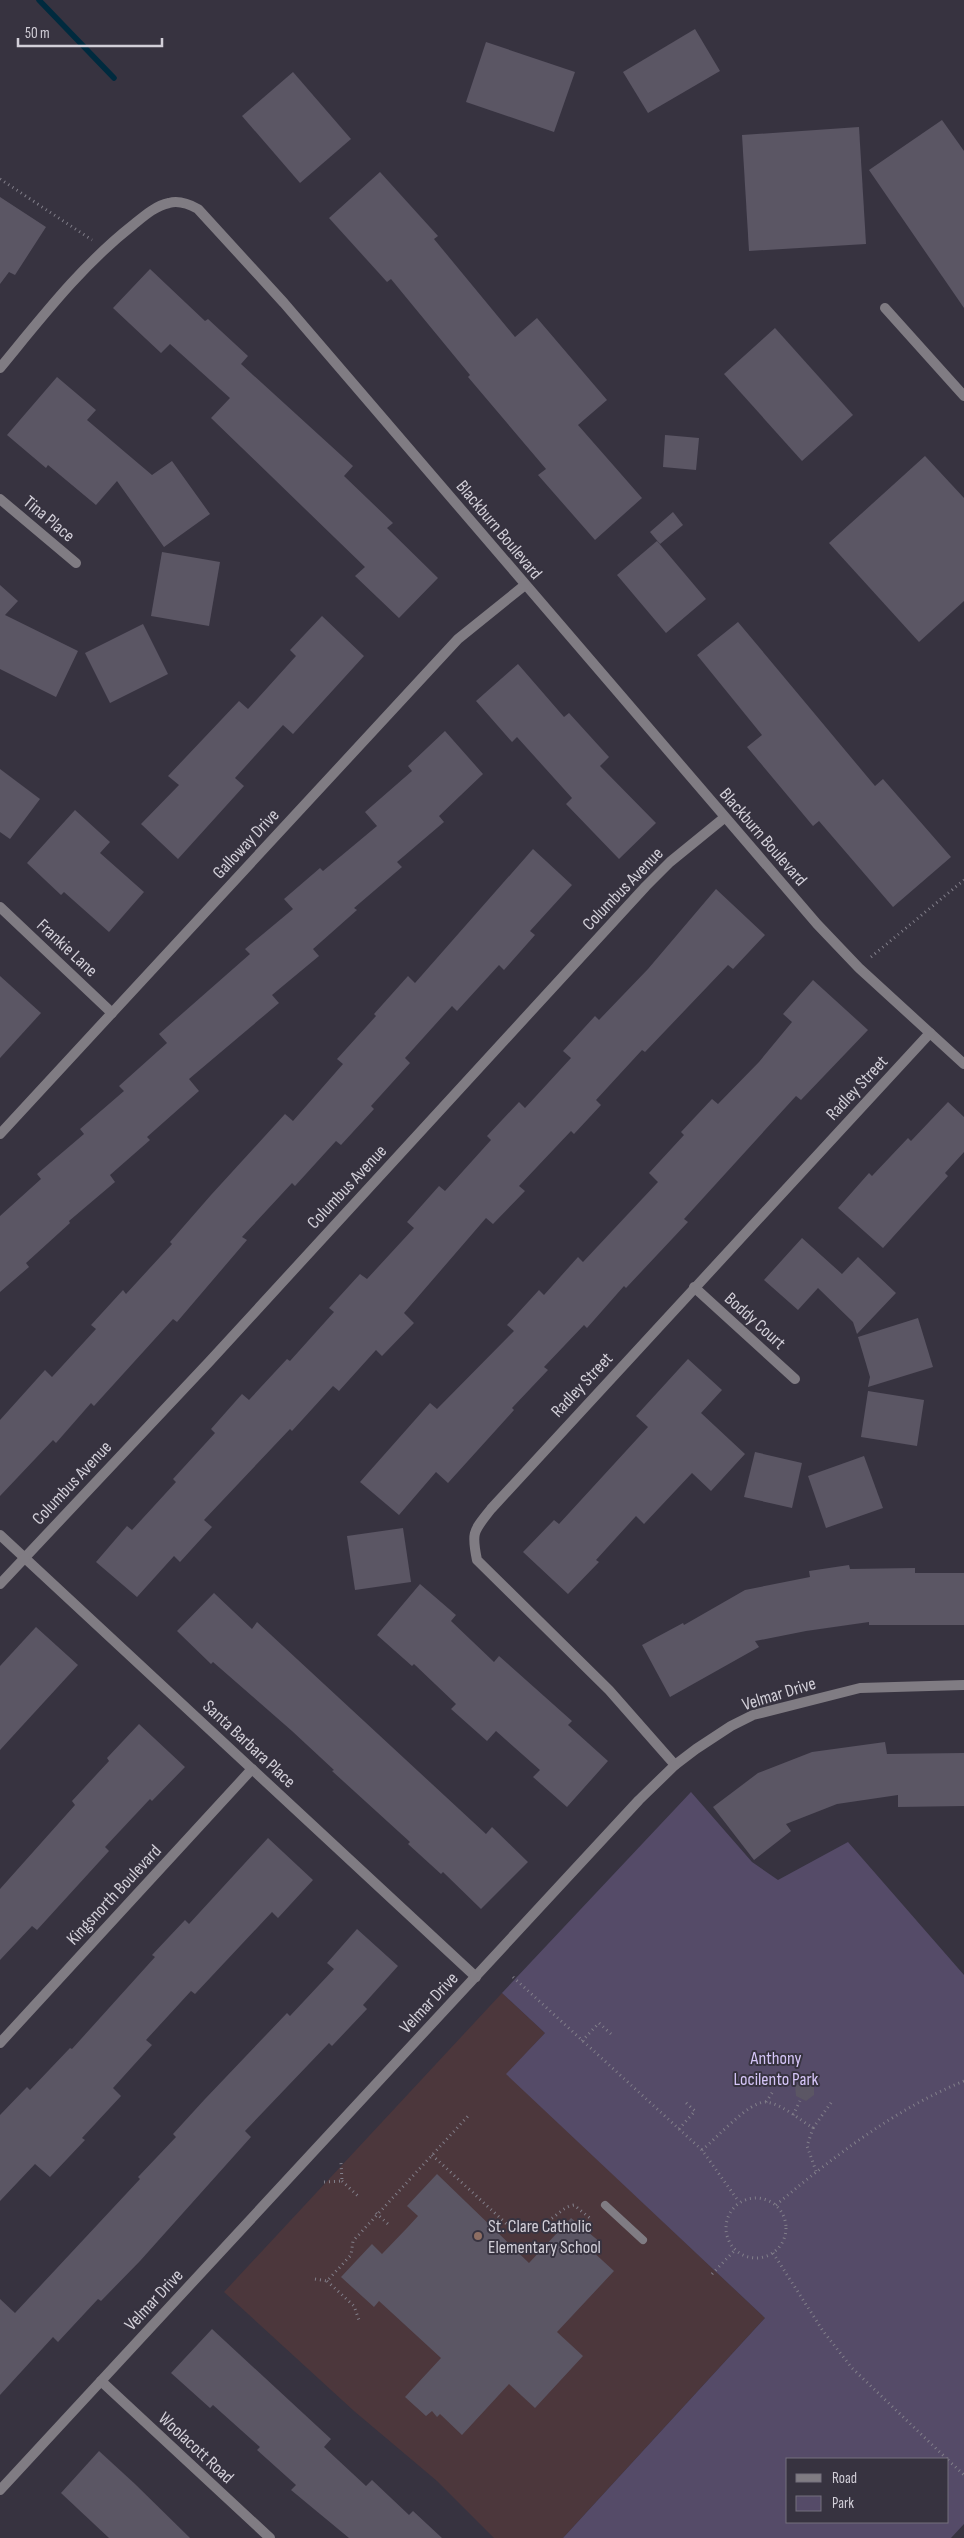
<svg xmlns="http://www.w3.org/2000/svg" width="964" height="2538" viewBox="0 0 964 2538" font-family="'Sofia Sans Condensed',sans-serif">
<rect width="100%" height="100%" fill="#373340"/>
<!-- education -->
<polygon fill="#4c373c" points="502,1993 545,2033 507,2074 765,2318 563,2538 494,2538 437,2481 354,2411 224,2292"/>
<!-- green -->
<path fill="#554b68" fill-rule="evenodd" d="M691,1792L752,1862L778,1880L848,1842L964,1975V2524L951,2538H563L765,2318L506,2074L545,2033L502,1993ZM788,2459H948V2522H788Z"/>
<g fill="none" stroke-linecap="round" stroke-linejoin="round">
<!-- stream -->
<polyline stroke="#002a3e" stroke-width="5.5" points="39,0 114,78"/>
</g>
<!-- building -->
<g fill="#5b5664">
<polygon points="695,29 720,71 648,113 623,72"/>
<polygon points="486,42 575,72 554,132 466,102"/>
<polygon points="293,72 351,139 300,183 242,116"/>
<polygon points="942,120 964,151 964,308 869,170"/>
<polygon points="859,127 866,244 749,251 742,135"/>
<polygon points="380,172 438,236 434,239 515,337 537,318 607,400 578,425 642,498 595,540 538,475 546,469 468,377 470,375 391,279 387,282 329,218"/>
<polygon points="0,197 46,227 15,275 9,272 0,284"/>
<polygon points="150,269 205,321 208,319 248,356 241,364 353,466 344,476 393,523 387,528 438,578 399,618 355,576 365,567 211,418 230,398 170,344 161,353 113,308"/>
<polygon points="775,328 853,415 802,461 724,374"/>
<polygon points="57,377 96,410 87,420 152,475 172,461 210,514 164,547 117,481 96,505 48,465 46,468 7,435"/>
<polygon points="665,435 699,438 696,470 663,467"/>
<polygon points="925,456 964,498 964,601 919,642 829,543"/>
<polygon points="673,512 683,525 660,544 650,532"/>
<polygon points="657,541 706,599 666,633 617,575"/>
<polygon points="162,552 220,562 209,626 151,616"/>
<polygon points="0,585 18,601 5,615 78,651 56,697 0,669"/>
<polygon points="322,616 364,656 293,734 283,725 235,778 244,786 178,859 141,824 179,785 168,776 239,701 248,709 296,656 290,650"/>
<polygon points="738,622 875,786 883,779 951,857 893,907 819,821 813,826 747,747 762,735 697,655"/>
<polygon points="143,624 168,674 110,703 85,653"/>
<polygon points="518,664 564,717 569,713 609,757 600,766 656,823 619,859 566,804 572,798 517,737 512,742 476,701"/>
<polygon points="445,731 483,774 439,816 444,822 397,862 402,867 354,908 357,910 313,949 319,956 272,995 279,1003 189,1079 199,1091 147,1137 150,1140 110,1175 115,1182 69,1221 70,1223 26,1263 29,1267 0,1292 0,1216 41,1179 37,1174 84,1134 80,1129 124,1091 119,1086 167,1043 159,1034 250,954 245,949 293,909 284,899 320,868 323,871 377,826 365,812 412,771 408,766"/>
<polygon points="0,769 40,799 10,839 0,832"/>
<polygon points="75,810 110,842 100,853 144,892 109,932 64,892 61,895 27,863"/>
<polygon points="533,849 572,885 530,931 535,935 504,970 499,965 457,1011 452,1006 405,1058 410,1063 371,1106 374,1109 341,1145 336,1141 295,1186 292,1183 242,1237 247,1240 177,1322 173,1319 94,1406 91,1403 56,1443 53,1440 0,1496 0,1420 45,1370 52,1377 96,1329 91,1325 123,1290 126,1294 172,1244 170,1242 211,1195 285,1114 293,1121 343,1064 337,1059 376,1016 374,1014 408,976 415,983"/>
<polygon points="716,889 765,935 733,969 728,965 645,1052 642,1050 596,1100 601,1105 574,1134 571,1131 519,1186 525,1191 493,1224 486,1218 404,1313 414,1323 382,1356 376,1350 339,1391 333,1386 292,1431 290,1429 204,1520 212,1527 180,1562 174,1556 137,1597 96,1562 127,1526 132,1530 176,1482 173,1479 215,1433 211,1429 242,1394 249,1400 287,1359 290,1361 334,1312 329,1308 360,1274 367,1279 414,1228 407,1222 439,1186 445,1191 491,1140 487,1136 519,1102 525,1108 571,1058 563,1051 595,1016 599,1020 648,969"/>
<polygon points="0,976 41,1013 0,1058"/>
<polygon points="813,980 868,1030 801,1100 796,1096 684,1219 688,1222 626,1288 624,1286 587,1328 584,1325 544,1367 548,1370 512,1408 514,1410 448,1483 436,1472 399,1515 360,1482 430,1403 437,1409 514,1331 507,1325 539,1290 544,1295 578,1257 583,1262 658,1182 649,1173 684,1135 681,1132 712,1099 718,1104 759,1062 792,1022 783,1014"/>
<polygon points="948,1102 964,1117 964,1152 945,1173 948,1176 883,1248 838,1208 869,1173 872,1176 908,1138 911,1141"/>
<polygon points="802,1238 842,1274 858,1257 896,1293 857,1334 853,1322 818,1288 798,1310 764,1280"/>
<polygon points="918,1318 933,1367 868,1387 870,1377 858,1337"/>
<polygon points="688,1359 722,1390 701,1413 745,1454 711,1491 692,1473 644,1524 636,1516 596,1560 599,1562 568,1594 523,1552 554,1520 559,1524 648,1427 636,1416"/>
<polygon points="868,1391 924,1400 917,1446 861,1437"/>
<polygon points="755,1452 802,1463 792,1508 744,1497"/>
<polygon points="864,1456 883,1508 826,1528 808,1476"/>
<polygon points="403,1528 411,1582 355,1590 347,1536"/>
<polygon points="849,1565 850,1569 915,1568 915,1573 964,1573 964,1625 869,1625 869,1622 806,1631 755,1641 759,1647 670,1697 642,1645 683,1623 684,1625 745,1590 810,1577 809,1571"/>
<polygon points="420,1584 456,1615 451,1621 494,1662 499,1656 572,1721 568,1725 608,1761 567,1807 533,1777 540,1770 496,1731 487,1741 451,1709 456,1704 414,1664 412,1666 377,1635"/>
<polygon points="214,1593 252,1629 257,1622 486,1834 492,1827 528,1862 481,1909 443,1872 441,1874 408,1844 410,1842 332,1771 334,1770 292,1731 213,1662 211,1664 177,1631"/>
<polygon points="36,1627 78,1665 0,1750 0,1666"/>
<polygon points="139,1724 185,1767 152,1801 150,1799 105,1847 109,1851 37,1930 32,1926 0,1960 0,1889 75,1805 72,1801 109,1761 107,1758"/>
<polygon points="885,1742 887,1754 964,1753 964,1806 898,1807 898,1795 837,1804 786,1824 791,1831 754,1860 713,1807 758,1773 812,1752"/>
<polygon points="268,1838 313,1880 278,1918 272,1912 195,1994 191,1991 146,2040 152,2045 113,2088 121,2096 82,2138 85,2140 50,2177 35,2164 0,2201 0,2115 27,2087 30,2090 70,2048 72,2049 155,1957 152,1955 185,1920 189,1924"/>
<polygon points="357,1929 398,1966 363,2005 367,2009 332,2046 329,2043 245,2131 251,2137 140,2261 101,2301 98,2299 58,2342 53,2337 0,2395 0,2299 15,2313 140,2179 138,2177 176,2137 173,2134 205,2099 287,2013 290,2016 334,1969 327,1963"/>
<polygon points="804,2080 814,2084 814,2095 806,2101 796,2096 795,2086"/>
<polygon points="437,2174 529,2263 571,2218 600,2242 591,2250 614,2271 557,2332 583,2356 535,2408 509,2384 462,2435 440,2414 437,2417 432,2411 426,2416 405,2397 441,2358 379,2301 374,2307 341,2277 372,2244 382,2254 407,2228 418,2216 407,2206"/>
<polygon points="212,2329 331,2439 324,2447 366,2486 372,2480 409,2515 413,2511 442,2538 349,2538 291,2490 296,2485 257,2450 260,2447 213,2405 210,2408 171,2373"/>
<polygon points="99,2451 135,2484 190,2538 109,2538 61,2493"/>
</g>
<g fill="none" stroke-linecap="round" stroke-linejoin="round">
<!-- path -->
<g stroke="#827f8a" stroke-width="3" stroke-dasharray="1 4" stroke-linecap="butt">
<polyline points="0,179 92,240"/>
<polyline points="871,957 964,880"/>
<polyline points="513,1977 702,2150 739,2202"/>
<polyline points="582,2041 599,2023 611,2034"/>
<polyline points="766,2102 774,2090"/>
<polyline points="793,2115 800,2101"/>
<polyline points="813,2128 833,2100"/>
<polyline points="679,2129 695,2111 684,2101"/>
<path d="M702,2150C716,2139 749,2101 766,2102C782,2104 800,2120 813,2128L807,2146L816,2171"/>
<path d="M432,2155L511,2228C524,2227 536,2227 547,2221C558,2216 562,2207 574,2205L591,2219"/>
<polyline points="342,2181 359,2197"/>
<polyline points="324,2182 342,2181 341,2163"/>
<circle cx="756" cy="2228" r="30"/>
<path d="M776,2205C833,2157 895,2109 964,2081"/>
<polyline points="376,2213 389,2225"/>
<polyline points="773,2253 823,2331 852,2368 947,2459"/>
<polyline points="712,2274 735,2250"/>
<polyline points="315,2279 327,2281 351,2255 353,2241 469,2115"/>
<polyline points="327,2281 354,2306 359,2320"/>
<polyline points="948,2460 964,2475"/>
</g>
<!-- lane -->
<polyline stroke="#807c83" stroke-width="8" points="605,2205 643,2240"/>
<!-- street -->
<g stroke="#807c83" stroke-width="10">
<polyline points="885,308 964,396"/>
<path d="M0,368C42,317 82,265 133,225C144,216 155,206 169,203C179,200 189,204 198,209L284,303L817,924L859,968L964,1064"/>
<polyline points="0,499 76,563"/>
<polyline points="0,907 112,1013"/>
<polyline points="0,1134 458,639 525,585"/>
<polyline points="694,1287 795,1379"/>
<polyline points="0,1535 476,1977"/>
<polyline points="0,1584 209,1362 646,886 670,862 724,818"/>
<path d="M675,1765L609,1690L477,1560C471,1531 474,1531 491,1509L930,1033"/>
<polyline points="0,2043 252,1769"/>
<polyline points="101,2381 270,2538"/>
<polyline points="0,2490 639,1800 675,1765 696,1749 731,1726 753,1715 860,1688 964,1685"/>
</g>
</g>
<!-- markers -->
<circle fill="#8d6e63" stroke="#373340" stroke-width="2" cx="478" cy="2236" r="5"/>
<g text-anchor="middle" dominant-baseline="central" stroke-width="4" stroke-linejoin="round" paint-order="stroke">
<!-- street labels -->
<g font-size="18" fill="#d2cfd8" stroke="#373340">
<text transform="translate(49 519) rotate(40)">Tina Place</text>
<text transform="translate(499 530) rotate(50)">Blackburn Boulevard</text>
<text transform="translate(763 837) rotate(49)">Blackburn Boulevard</text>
<text transform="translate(246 844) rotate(-47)">Galloway Drive</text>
<text transform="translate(623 889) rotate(-46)">Columbus Avenue</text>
<text transform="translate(67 948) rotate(43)">Frankie Lane</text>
<text transform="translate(857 1088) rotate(-47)">Radley Street</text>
<text transform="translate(347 1187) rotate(-47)">Columbus Avenue</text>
<text transform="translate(755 1321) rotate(42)">Boddy Court</text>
<text transform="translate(582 1385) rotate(-47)">Radley Street</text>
<text transform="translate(72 1483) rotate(-47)">Columbus Avenue</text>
<text transform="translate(779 1694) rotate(-17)">Velmar Drive</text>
<text transform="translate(249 1744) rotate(43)">Santa Barbara Place</text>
<text transform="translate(114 1895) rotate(-47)">Kingsnorth Boulevard</text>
<text transform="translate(429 2003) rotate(-47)">Velmar Drive</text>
<text transform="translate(154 2300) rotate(-47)">Velmar Drive</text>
<text transform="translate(196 2448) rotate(43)">Woolacott Road</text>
</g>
<!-- park labels -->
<g font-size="18" fill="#d6c6f8" stroke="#373340">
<text x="776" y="2058">Anthony<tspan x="776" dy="21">Locilento Park</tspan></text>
</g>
<!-- poi labels -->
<g font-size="18" fill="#d2cfd8" stroke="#373340" text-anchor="start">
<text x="488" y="2226">St. Clare Catholic<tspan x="488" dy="21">Elementary School</tspan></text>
</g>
</g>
<!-- legend -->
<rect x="786" y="2458" width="162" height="65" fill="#373340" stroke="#75717d"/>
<rect x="796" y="2474" width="25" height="8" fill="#807c83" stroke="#75717d"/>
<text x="832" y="2483" font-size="15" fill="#d2cfd8">Road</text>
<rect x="796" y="2496" width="25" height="15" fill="#554b68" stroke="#75717d"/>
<text x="832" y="2508" font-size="15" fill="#d2cfd8">Park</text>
<!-- scale -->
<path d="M18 38v8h144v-8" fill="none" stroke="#d2cfd8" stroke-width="2.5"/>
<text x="25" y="38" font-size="15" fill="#d2cfd8" stroke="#373340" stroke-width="4" paint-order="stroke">50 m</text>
</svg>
